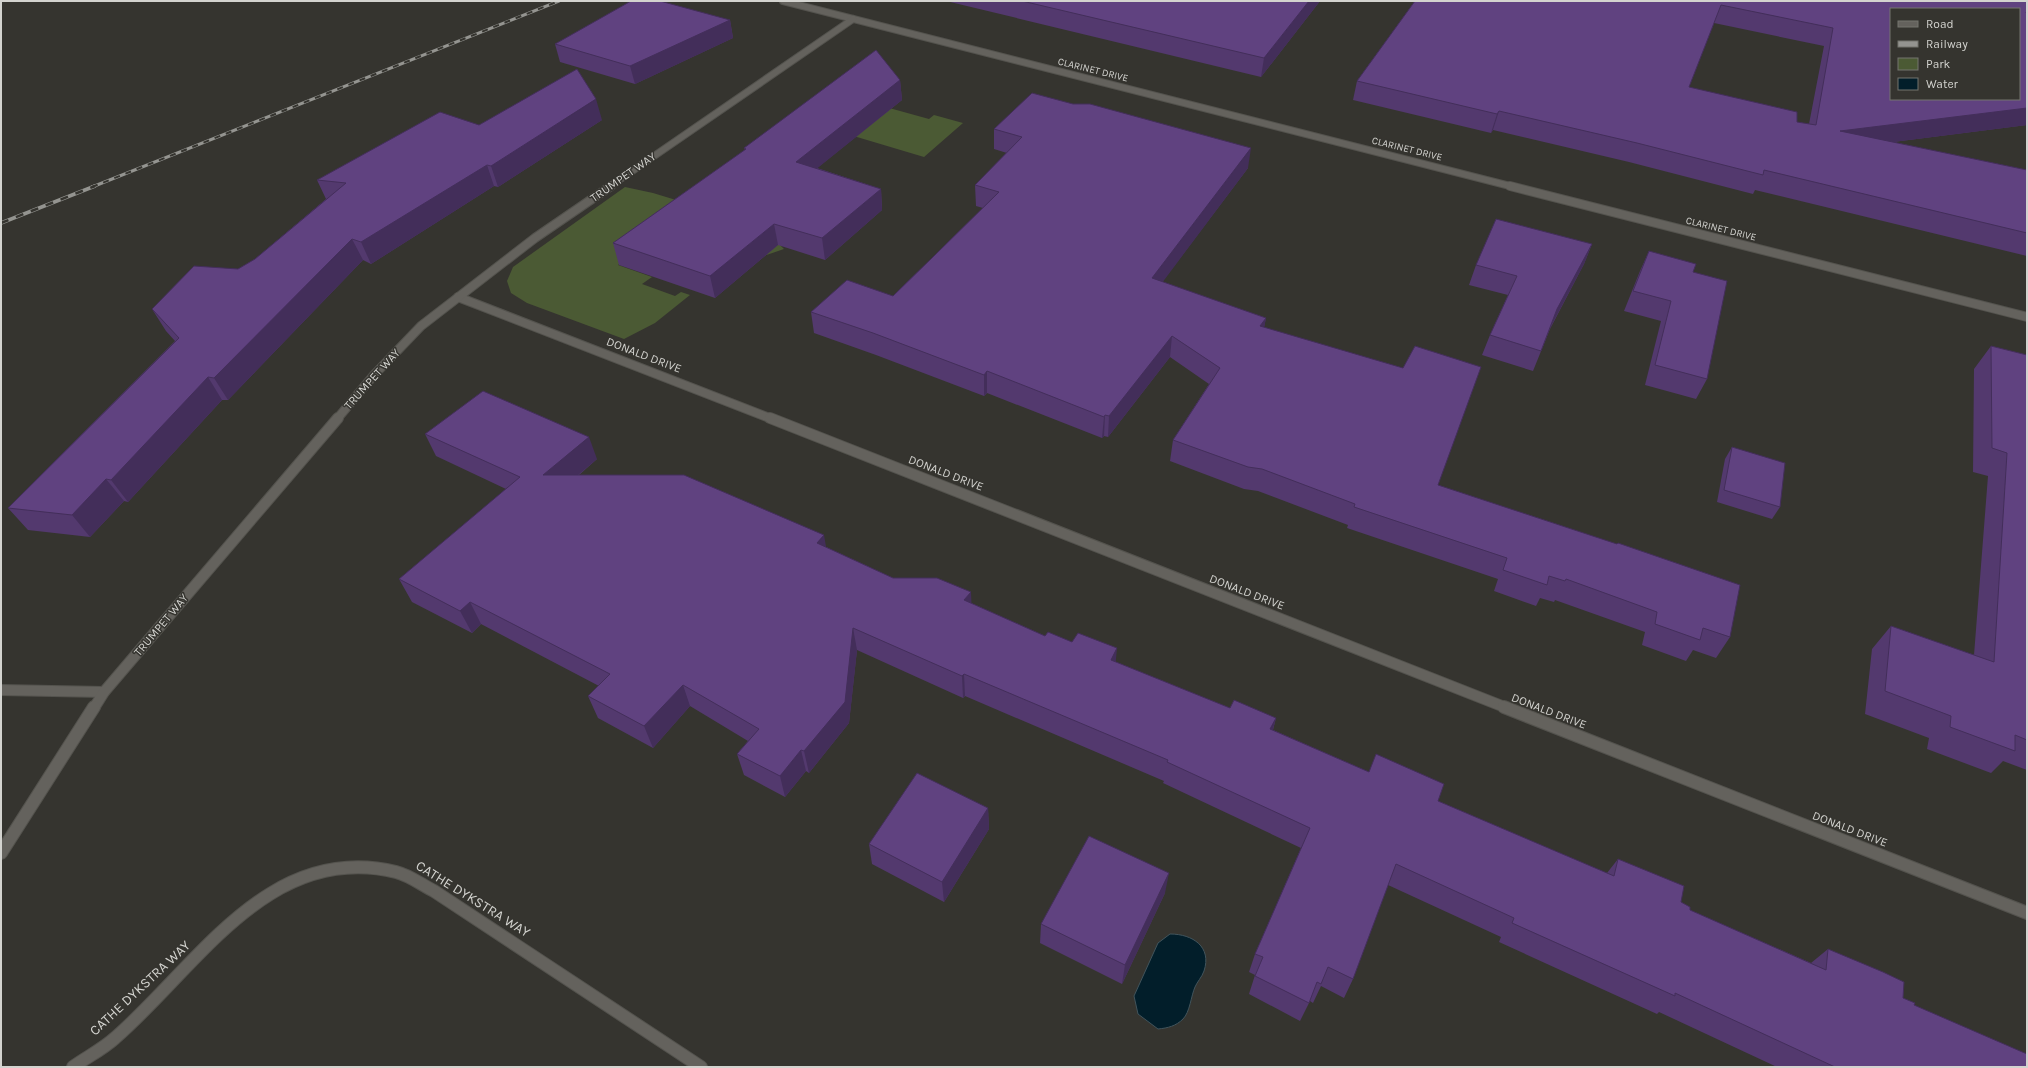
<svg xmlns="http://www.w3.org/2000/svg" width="2028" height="1068" viewBox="0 0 2028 1068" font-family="Karla,sans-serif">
<rect width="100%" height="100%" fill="#35342f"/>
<!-- green -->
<g fill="#4b5a34">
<polygon points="846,96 929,119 934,115 963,123 924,157 810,123"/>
<polygon points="625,187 653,193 699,207 770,235 784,249 749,261 660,233 618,265 652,277 642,284 675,296 681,292 690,295 655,323 624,339 527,303 511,293 507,281 513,267"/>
</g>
<!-- water -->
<path fill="#021e2a" stroke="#41545c" d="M1170,934C1193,934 1212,947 1204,971C1202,977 1197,982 1195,987C1191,996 1190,1012 1183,1019C1176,1026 1168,1028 1158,1029L1138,1014L1134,996L1158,943Z"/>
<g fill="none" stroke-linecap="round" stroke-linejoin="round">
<!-- minor-far3 casing -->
<g stroke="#54534e" stroke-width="8">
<g id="minor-far3">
<polyline points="783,1 1514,187"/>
<polyline points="609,187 853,19"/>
</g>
</g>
<!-- minor-far2 casing -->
<g stroke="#54534e" stroke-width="10">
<g id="minor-far2">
<polyline points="1510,186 2027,317"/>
<polyline points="458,297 772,419"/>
<polyline points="337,419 374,375 421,326 535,238 611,186"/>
</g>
</g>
<!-- minor-far1 casing -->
<g stroke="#54534e" stroke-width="12">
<g id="minor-far1">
<polyline points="770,418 1507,708"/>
<polyline points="1,690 104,692"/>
<polyline points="94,708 104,692 338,418"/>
</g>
</g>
<!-- minor casing -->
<g stroke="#54534e" stroke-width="14">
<g id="minor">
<polyline points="1504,707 2027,913"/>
<polyline points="1,853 94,707"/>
<path d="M73,1067C87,1057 103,1049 115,1038C197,967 269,841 396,872C409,875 422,885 434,891L701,1067"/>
</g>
</g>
<!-- minor-far3 -->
<use href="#minor-far3" stroke="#64625d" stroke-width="6"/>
<!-- minor-far2 -->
<use href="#minor-far2" stroke="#64625d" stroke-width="8"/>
<!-- minor-far1 -->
<use href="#minor-far1" stroke="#64625d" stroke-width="10"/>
<!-- minor -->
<use href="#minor" stroke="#64625d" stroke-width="12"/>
<!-- rail-far1 casing -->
<g stroke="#949490" stroke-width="3">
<polyline id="rail-far1" points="92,187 559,1"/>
</g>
<!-- rail casing -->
<g stroke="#949490" stroke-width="3.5">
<polyline id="rail" points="1,223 95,186"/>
</g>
<!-- rail-far1 -->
<use href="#rail-far1" stroke="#35342f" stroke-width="2" stroke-dasharray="6" stroke-linecap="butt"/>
<!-- rail -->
<use href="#rail" stroke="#35342f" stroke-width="2.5" stroke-dasharray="8" stroke-linecap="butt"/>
</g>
<!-- wall -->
<g fill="#53396e" fill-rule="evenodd">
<polygon points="946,1 1320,1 1261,77"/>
<path d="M1415,1H2027V125L1893,142L2027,170V256L1755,190L1753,194L1629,162L1493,130L1491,133L1353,100L1357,81ZM1714,23L1824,46L1809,124L1797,122L1689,87Z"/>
<polygon points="730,20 733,38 635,84 560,62 555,44"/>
<polygon points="900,80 902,100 817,168 881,189 882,210 825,260 778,245 715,298 619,265 613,243 745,150 744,148"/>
<polygon points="602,120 498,187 494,186 371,264 363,260 228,400 222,400 128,502 124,501 90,537 28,530 8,508 175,341 166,331 152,309 238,269 255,259 326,199 317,180 479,125"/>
<polygon points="994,129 1248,168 1162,282 1266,318 1264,327 1438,485 1730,637 1716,658 1693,650 1686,661 1642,645 1645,632 1555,600 1554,602 1540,598 1536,606 1494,591 1498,579 1347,528 1348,525 1258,491 1244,489 1170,461 1173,440 1209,384 1170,357 1108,437 1104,436 1102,438 987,393 984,396 876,355 814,333 811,312 893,296 936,254 983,208 976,206 975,185 1007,153 994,149"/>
<polygon points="1592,244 1584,264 1550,329 1533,371 1482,355 1490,335 1508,295 1469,285 1476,265"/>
<polygon points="1649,251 1693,272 1707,379 1696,399 1645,385 1661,321 1624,311 1640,271"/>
<polygon points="1991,346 2027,355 2027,770 2003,761 1991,773 1927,749 1929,738 1865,714 1872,649 1891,626 1974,655 1988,476 1973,472 1974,369"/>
<polygon points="425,434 597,459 579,475 826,547 893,578 971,592 971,603 1045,636 1116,662 1230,708 1276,718 1273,730 1369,772 1438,801 1607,873 1618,859 1681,902 1690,910 1811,963 1828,949 1914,1005 2027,1067 1777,1067 1659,1012 1657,1014 1499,942 1501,937 1388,885 1353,979 1344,998 1321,986 1313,1003 1310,1001 1300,1021 1249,994 1255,975 1249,972 1255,954 1301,848 1163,783 1164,781 965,696 963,698 857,650 849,723 809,773 806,771 785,797 744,775 737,754 748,741 690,706 653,748 598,718 588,696 599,686 481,624 472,633 412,602 399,579 506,489 436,456"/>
<polygon points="1732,447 1780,507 1772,519 1717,502 1725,459"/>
<polygon points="988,808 989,829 944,902 872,864 869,844"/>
<polygon points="1165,893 1122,984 1040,943 1041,924"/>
</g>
<!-- shaded-wall -->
<g fill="#432e5a">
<polygon points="1309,1 1320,1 1261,77 1264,58"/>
<polygon points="730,20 733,38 635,84 630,66"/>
<polygon points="900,80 902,100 799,183 796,162"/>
<polygon points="596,99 602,120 498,187 491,166"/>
<polygon points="2027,108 2027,125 1830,150 1840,131"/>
<polygon points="1499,111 1493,130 1491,133 1497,114"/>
<polygon points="1251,148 1248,168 1150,299 1152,278"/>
<polygon points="487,165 494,186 371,264 361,242"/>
<polygon points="881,189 882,210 825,260 822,238"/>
<polygon points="774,224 778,245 715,298 710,276"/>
<polygon points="352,239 363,260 228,400 214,378"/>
<polygon points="1592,244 1584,264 1549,330 1557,309"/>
<polygon points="1266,318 1262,339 1260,326"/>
<polygon points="1172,336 1170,357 1108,437 1109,416"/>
<polygon points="987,371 987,393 984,396 984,375"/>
<polygon points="208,377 222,400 128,502 111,480"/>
<polygon points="1105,415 1104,436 1102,438 1104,417"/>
<polygon points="589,437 597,459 552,497 543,475"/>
<polygon points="106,479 124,501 90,537 72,515"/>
<polygon points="824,535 828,558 817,543"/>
<polygon points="971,592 972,614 964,600"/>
<polygon points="470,602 481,624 472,633 460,611"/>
<polygon points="853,628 857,650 849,723 809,773 804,751"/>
<polygon points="1117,648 1115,670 1111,660"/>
<polygon points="964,674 965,696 963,698 962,676"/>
<polygon points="683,685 690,706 653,748 644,726"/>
<polygon points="1276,718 1270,740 1270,729"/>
<polygon points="801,750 806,771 785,797 780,776"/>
<polygon points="988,808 989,829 944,902 942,882"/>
<polygon points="1169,873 1165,893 1122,984 1125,965"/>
</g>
<!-- building -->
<g fill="#604280" stroke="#432e5a" fill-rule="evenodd">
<polygon points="631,1 660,1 730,20 630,66 555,44"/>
<polygon points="1022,1 1309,1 1264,58"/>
<path d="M1415,1H2027V10L2026,13L2027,14V108L1840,131L2027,170V233L1764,170L1763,175L1637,143L1499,111L1497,114L1357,81ZM1721,5L1833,28L1816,125L1797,122V112L1689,87ZM1891,9H2019V99H1891Z"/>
<polygon points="876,50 900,80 796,162 881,189 822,238 774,224 710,276 613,243 746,149 744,148"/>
<polygon points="577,69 596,99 491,166 487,165 361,242 352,239 214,378 208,377 111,480 106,479 72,515 8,508 179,338 152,309 194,266 238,269 255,259 346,183 317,180 440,112 479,125"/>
<polygon points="1032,93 1073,104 1090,104 1251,148 1152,278 1266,318 1260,326 1403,368 1415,346 1481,367 1438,485 1617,544 1618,543 1740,585 1730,637 1703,628 1700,640 1655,624 1657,612 1566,579 1565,581 1549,576 1547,585 1503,570 1507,558 1354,507 1355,504 1262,469 1248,467 1173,440 1220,368 1172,336 1109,416 1105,415 1104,417 987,371 984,375 873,333 811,312 847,280 893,296 936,254 999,192 975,185 1022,137 994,129"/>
<polygon points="1496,219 1592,244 1557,309 1541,351 1490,335 1517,276 1476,265"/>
<polygon points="1649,251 1696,264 1693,272 1727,281 1707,379 1655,365 1671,301 1633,291"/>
<polygon points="1991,346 2027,355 2027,740 2015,735 2015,751 1950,727 1951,716 1885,691 1891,626 1994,662 2007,453 1992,448"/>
<polygon points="483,391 589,437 543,475 684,475 824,535 817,543 893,578 937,578 971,592 964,600 1045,636 1048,632 1072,642 1078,633 1117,648 1111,660 1230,708 1234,700 1276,718 1270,729 1369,772 1376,754 1444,784 1438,801 1614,876 1618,859 1684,886 1681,902 1690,907 1690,910 1826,970 1828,949 1883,972 1904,982 1903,998 1915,1003 1914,1005 2027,1054 2027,1067 1835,1067 1675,993 1675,996 1512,923 1514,918 1396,864 1353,979 1328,967 1321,984 1317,982 1309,1003 1255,976 1263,957 1255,954 1310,828 1167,762 1168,760 964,674 962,676 853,628 845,702 804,751 801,750 780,776 737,754 759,729 683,685 644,726 588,696 610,674 470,602 460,611 399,579 520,477 425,434"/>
<polygon points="1732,447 1785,463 1780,507 1724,490"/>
<polygon points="917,773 988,808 942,882 869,844"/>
<polygon points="1089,836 1169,873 1125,965 1041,924"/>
</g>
<g text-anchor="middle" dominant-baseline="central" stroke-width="3" stroke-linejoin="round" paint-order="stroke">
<!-- far-street labels -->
<g font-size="10" fill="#d3d3cf" stroke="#35342f">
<text transform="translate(1093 70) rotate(14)">CLARINET DRIVE</text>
<text transform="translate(1407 149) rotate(14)">CLARINET DRIVE</text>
<text transform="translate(1721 229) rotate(14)">CLARINET DRIVE</text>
</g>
<!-- street labels -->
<g font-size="12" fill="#d3d3cf" stroke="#35342f">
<text transform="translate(623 177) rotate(-35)">TRUMPET WAY</text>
<text transform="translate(644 355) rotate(21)">DONALD DRIVE</text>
<text transform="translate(372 379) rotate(-48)">TRUMPET WAY</text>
<text transform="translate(946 473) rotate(21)">DONALD DRIVE</text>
<text transform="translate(1247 592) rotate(21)">DONALD DRIVE</text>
<text transform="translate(161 625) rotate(-50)">TRUMPET WAY</text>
<text transform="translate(1549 711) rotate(21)">DONALD DRIVE</text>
<text transform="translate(1850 829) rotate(21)">DONALD DRIVE</text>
</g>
<!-- near-street labels -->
<g font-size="14" fill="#d3d3cf" stroke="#35342f">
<text transform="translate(473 899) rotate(32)">CATHE DYKSTRA WAY</text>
<text transform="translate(140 988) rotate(-43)">CATHE DYKSTRA WAY</text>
</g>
</g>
<!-- border -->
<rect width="2028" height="1068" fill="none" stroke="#d3d3cf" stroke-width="4"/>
<!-- legend -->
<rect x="1890" y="8" width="130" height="92" fill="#35342f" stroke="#74746f"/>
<rect x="1898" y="21" width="20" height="6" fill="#64625d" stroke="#74746f"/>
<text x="1926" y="28" font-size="12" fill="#d3d3cf">Road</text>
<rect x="1898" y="41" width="20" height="6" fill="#949490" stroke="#74746f"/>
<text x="1926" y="48" font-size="12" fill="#d3d3cf">Railway</text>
<rect x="1898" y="58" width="20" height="12" fill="#4b5a34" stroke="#74746f"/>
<text x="1926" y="68" font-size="12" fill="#d3d3cf">Park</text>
<rect x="1898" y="78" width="20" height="12" fill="#021e2a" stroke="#74746f"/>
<text x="1926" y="88" font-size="12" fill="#d3d3cf">Water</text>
</svg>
